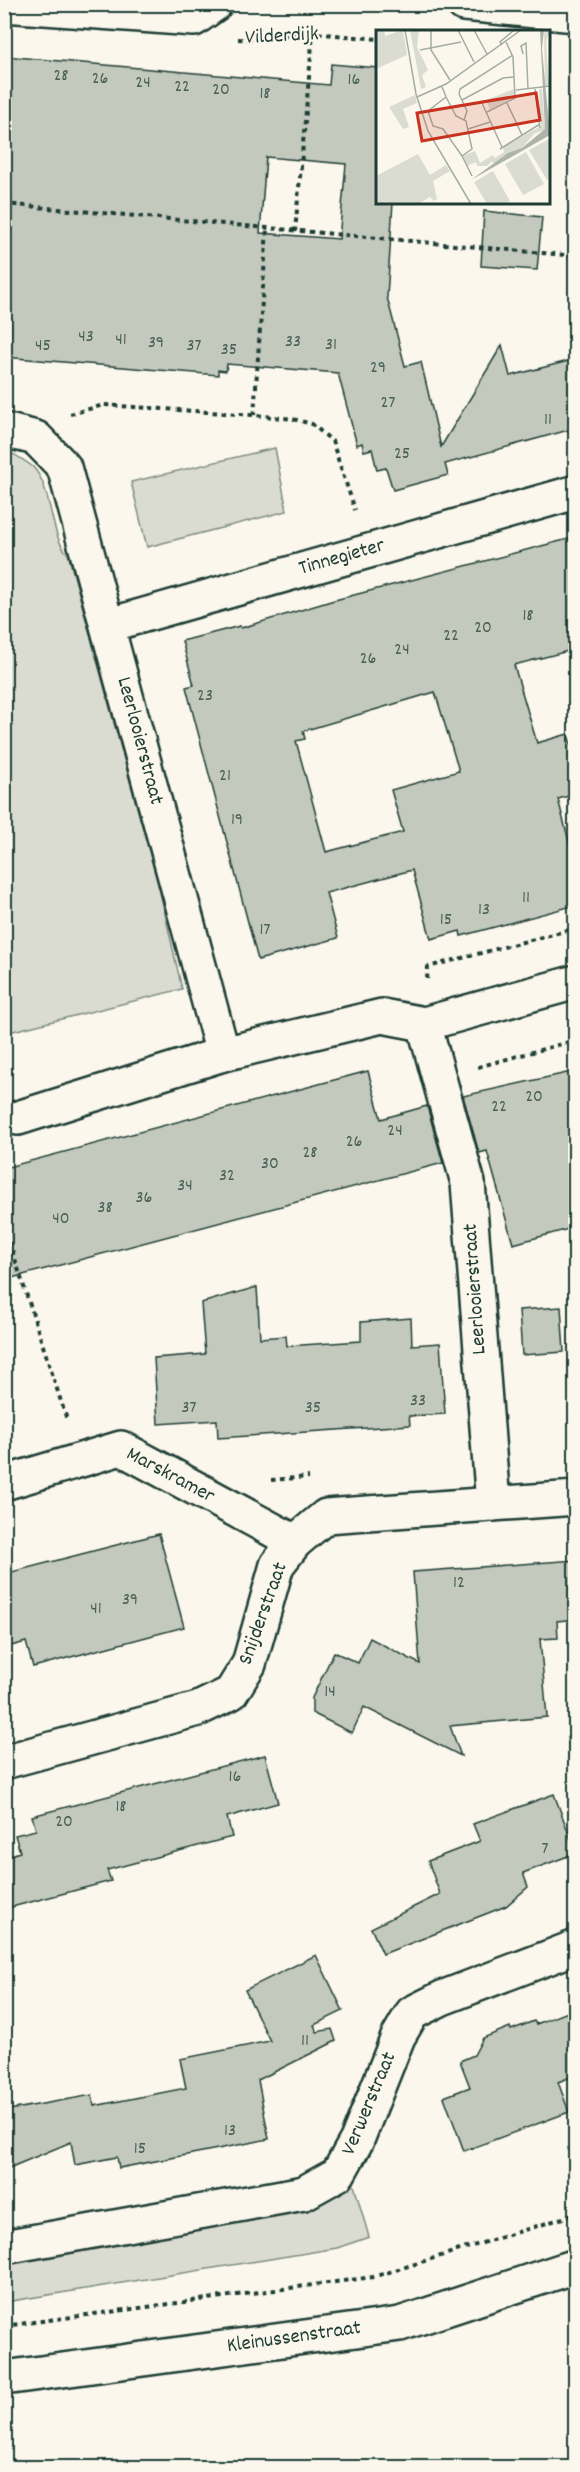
<svg xmlns="http://www.w3.org/2000/svg" width="580" height="2472" viewBox="0 0 580 2472" font-family="Dekko,sans-serif">
<rect width="100%" height="100%" fill="#fbf7ec"/>
<filter id="ink" filterUnits="userSpaceOnUse"><feTurbulence type="fractalNoise" baseFrequency=".0167" numOctaves="2"/><feDisplacementMap in="SourceGraphic" scale="12" xChannelSelector="R" yChannelSelector="G"/><feConvolveMatrix kernelMatrix="1 2 1 2 8 2 1 2 1" color-interpolation-filters="sRGB"/></filter>
<g filter="url(#ink)">
<!-- green -->
<g fill="#dbdcd1" stroke="#7d8c82" stroke-width="1.5">
<polygon points="275,448 287,511 147,547 131,482"/>
<path d="M4,449C13,454 25,460 33,467C53,488 49,536 68,554L159,888L182,989L5,1033Z"/>
<polygon points="347,2161 369,2237 337,2248 5,2302 5,2250 308,2190"/>
</g>
<!-- building -->
<g fill="#c4c9be" stroke="#1f3d34" stroke-width="1.5" fill-rule="evenodd">
<path d="M4,56L329,85L331,64L378,68V202H393L387,297L405,366L421,362L441,447L502,345L510,376L576,359V428L445,464L448,475L393,490L386,468L377,470L372,449L364,451L362,443L357,445L338,373L227,364L226,371L218,370V375L4,357ZM266,157L346,164L339,239L260,233Z"/>
<polygon points="484,211 542,217 537,270 481,266"/>
<path d="M576,537V649L514,665L537,743L568,734L576,763V794L558,799L576,869V905L461,936L460,931L431,939L412,870L326,893L338,938L258,960L186,687L194,685L182,641L240,626L241,628L331,601ZM435,692L459,771L391,790L403,832L326,852L296,741L305,739L303,731Z"/>
<polygon points="368,1071 381,1119 427,1106 443,1163 4,1280 4,1168"/>
<polygon points="576,1071 576,1227 513,1244 487,1151 479,1153 463,1096"/>
<polygon points="257,1287 260,1338 286,1336 287,1346 361,1341 361,1322 411,1318 412,1345 440,1343 445,1414 409,1416 410,1425 218,1438 217,1420 158,1424 154,1358 205,1354 201,1303"/>
<polygon points="561,1307 564,1352 522,1355 519,1310"/>
<polygon points="159,1534 184,1627 33,1667 26,1642 4,1648 4,1574"/>
<polygon points="576,1560 576,1619 557,1621 558,1638 540,1639 547,1717 450,1726 461,1756 364,1707 352,1733 312,1713 312,1698 334,1652 358,1663 370,1638 420,1664 413,1572"/>
<polygon points="265,1755 278,1803 227,1817 232,1837 107,1870 111,1881 4,1909 4,1857 20,1852 15,1835 36,1830 32,1816"/>
<polygon points="554,1794 576,1853 523,1873 528,1887 506,1906 383,1954 371,1928 440,1894 428,1861 480,1841 473,1824"/>
<polygon points="316,1955 343,2011 314,2025 317,2032 332,2029 336,2041 258,2080 269,2139 119,2168 117,2157 75,2165 71,2142 4,2170 4,2111 92,2095 94,2106 186,2088 180,2059 270,2041 245,1990"/>
<polygon points="576,2009 576,2075 558,2082 569,2112 464,2151 444,2097 470,2087 460,2061 474,2055 483,2038 510,2027 511,2030 534,2021 536,2024"/>
</g>
<g fill="none" stroke-linecap="round" stroke-linejoin="round">
<!-- street casing -->
<g stroke="#1f3d34" stroke-width="38">
<g id="street">
<polyline points="464,4 576,15"/>
<polyline points="4,5 194,19 215,4"/>
<polyline points="4,430 36,438 64,467 223,1054"/>
<polyline points="109,625 576,492"/>
<polyline points="424,1024 468,1183 493,1504"/>
<polyline points="18,1118 223,1054 382,1016 424,1024 576,982"/>
<polyline points="4,1483 121,1448 295,1542"/>
<polyline points="4,1762 198,1709 231,1693 249,1664 277,1565 295,1542 326,1516 576,1498"/>
<polyline points="4,2247 304,2193 338,2174 357,2140 398,2037 412,2013 442,1998 576,1947"/>
</g>
</g>
<!-- secondary casing -->
<g stroke="#1f3d34" stroke-width="38">
<polyline id="secondary" points="4,2378 400,2324 576,2266"/>
</g>
<!-- path -->
<g stroke="#1f3d34" stroke-width="4" stroke-dasharray="4.5 4.5" stroke-linecap="butt">
<polyline points="238,39 262,40 303,32 378,39"/>
<polyline points="4,204 576,256"/>
<polyline points="295,232 313,33"/>
<polyline points="70,414 104,405 254,415 293,419 312,424 332,441 355,510"/>
<polyline points="254,415 267,229"/>
<polyline points="427,979 428,967 576,928"/>
<polyline points="478,1067 576,1040"/>
<polyline points="4,1225 67,1420"/>
<polyline points="271,1480 309,1477"/>
<polyline points="4,2326 373,2277 576,2214"/>
</g>
<!-- street -->
<use href="#street" stroke="#fbf7ec" stroke-width="33"/>
<!-- secondary -->
<use href="#secondary" stroke="#fbf7ec" stroke-width="33"/>
</g>
</g>
<g text-anchor="middle" dominant-baseline="central" stroke-width="4.5" stroke-linejoin="round" paint-order="stroke">
<!-- number labels -->
<g font-size="18" fill="#486056">
<text x="61" y="76">28</text>
<text x="100" y="79">26</text>
<text x="354" y="80">16</text>
<text x="143" y="83">24</text>
<text x="182" y="87">22</text>
<text x="221" y="90">20</text>
<text x="265" y="94">18</text>
<text x="86" y="337">43</text>
<text x="121" y="340">41</text>
<text x="293" y="342">33</text>
<text x="156" y="343">39</text>
<text x="331" y="345">31</text>
<text x="43" y="346">45</text>
<text x="194" y="346">37</text>
<text x="229" y="350">35</text>
<text x="378" y="368">29</text>
<text x="388" y="403">27</text>
<text x="548" y="420">11</text>
<text x="402" y="454">25</text>
<text x="528" y="616">18</text>
<text x="483" y="628">20</text>
<text x="451" y="636">22</text>
<text x="402" y="650">24</text>
<text x="368" y="659">26</text>
<text x="205" y="696">23</text>
<text x="225" y="776">21</text>
<text x="237" y="820">19</text>
<text x="526" y="898">11</text>
<text x="484" y="910">13</text>
<text x="446" y="920">15</text>
<text x="265" y="930">17</text>
<text x="534" y="1097">20</text>
<text x="499" y="1107">22</text>
<text x="395" y="1131">24</text>
<text x="354" y="1142">26</text>
<text x="310" y="1153">28</text>
<text x="270" y="1164">30</text>
<text x="227" y="1176">32</text>
<text x="185" y="1186">34</text>
<text x="144" y="1198">36</text>
<text x="105" y="1208">38</text>
<text x="61" y="1219">40</text>
<text x="418" y="1401">33</text>
<text x="189" y="1408">37</text>
<text x="313" y="1408">35</text>
<text x="459" y="1583">12</text>
<text x="130" y="1600">39</text>
<text x="96" y="1609">41</text>
<text x="330" y="1692">14</text>
<text x="235" y="1777">16</text>
<text x="121" y="1807">18</text>
<text x="64" y="1822">20</text>
<text x="545" y="1849">7</text>
<text x="305" y="2041">11</text>
<text x="230" y="2131">13</text>
<text x="140" y="2149">15</text>
</g>
<!-- street labels -->
<g font-size="21" fill="#1f3d34" stroke="#fbf7ec">
<text transform="translate(282 37) rotate(-3)">Vilderdijk</text>
<text transform="translate(342 558) rotate(-16)">Tinnegieter</text>
<text transform="translate(139 741) rotate(75)">Leerlooierstraat</text>
<text transform="translate(476 1289) rotate(-94)">Leerlooierstraat</text>
<text transform="translate(170 1476) rotate(28)">Marskramer</text>
<text transform="translate(264 1614) rotate(-70)">Snijderstraat</text>
<text transform="translate(370 2104) rotate(-67)">Verwerstraat</text>
<text transform="translate(294 2338) rotate(-8)">Kleinussenstraat</text>
</g>
</g>
<!-- overview -->
<g transform="translate(376 30)">
<rect width="174" height="174" fill="#fbf7ec"/>
<path d="M0,0H8L9,6L27,0L31,25L0,39ZM34,0H43L41,17L52,40L46,45L50,57L45,59ZM168,0H174L170,12L173,55L169,56ZM169,58L174,99L159,103L146,118L118,135L116,131L111,136H101L100,132L91,136L87,126L99,121L104,133L117,125L119,128L128,122L127,117L165,96L163,59H166L169,97H172ZM138,59V67L114,80L110,70ZM39,65L41,73L27,79L33,97L27,99L13,77ZM173,109L174,148L171,150L153,120ZM150,122L168,154L147,165L129,134ZM42,124L54,145L70,135L74,141L57,151L61,169L58,171L54,167L42,174H0V146ZM117,141L134,171L130,174H111L98,152Z" fill="#dbdcd1"/>
<path d="M164,0H168L166,19L174,105L95,150L132,123L146,118L169,99Z" fill="#adb4aa"/>
<path fill="none" stroke="#a3ada2" stroke-width="1.5" d="M29,0L40,64L52,101L95,174M55,0V20L74,50M82,0L98,32M98,0L111,24M126,15L124,12L138,0M44,20L85,12M147,24L145,16L150,13L152,59M65,56L67,59L70,67L80,86L90,91L96,119L86,126L67,99L57,96L52,81L70,67M159,59L164,98M140,60L174,56M83,64L84,59L137,25M83,64L91,81L88,90M41,67L70,54L145,0M86,70L127,48L138,47M106,73L126,117M131,73L146,105M111,82L139,68L137,27L130,12M92,99L114,92M124,119L164,94M86,126L96,146"/>
<path fill="#c8321e" fill-opacity="0.15" stroke="#c8321e" stroke-width="3" d="M160,63L164,90L46,111L41,83Z"/>
<rect width="174" height="174" fill="none" stroke="#1f3d34" stroke-width="3"/>
</g>
<!-- margin -->
<rect width="580" height="2472" fill="none" stroke="#fbf7ec" stroke-width="24"/>
<rect x="12" y="12" width="556" height="2448" fill="none" stroke="#1f3d34" stroke-width="2" filter="url(#ink)"/>
</svg>
